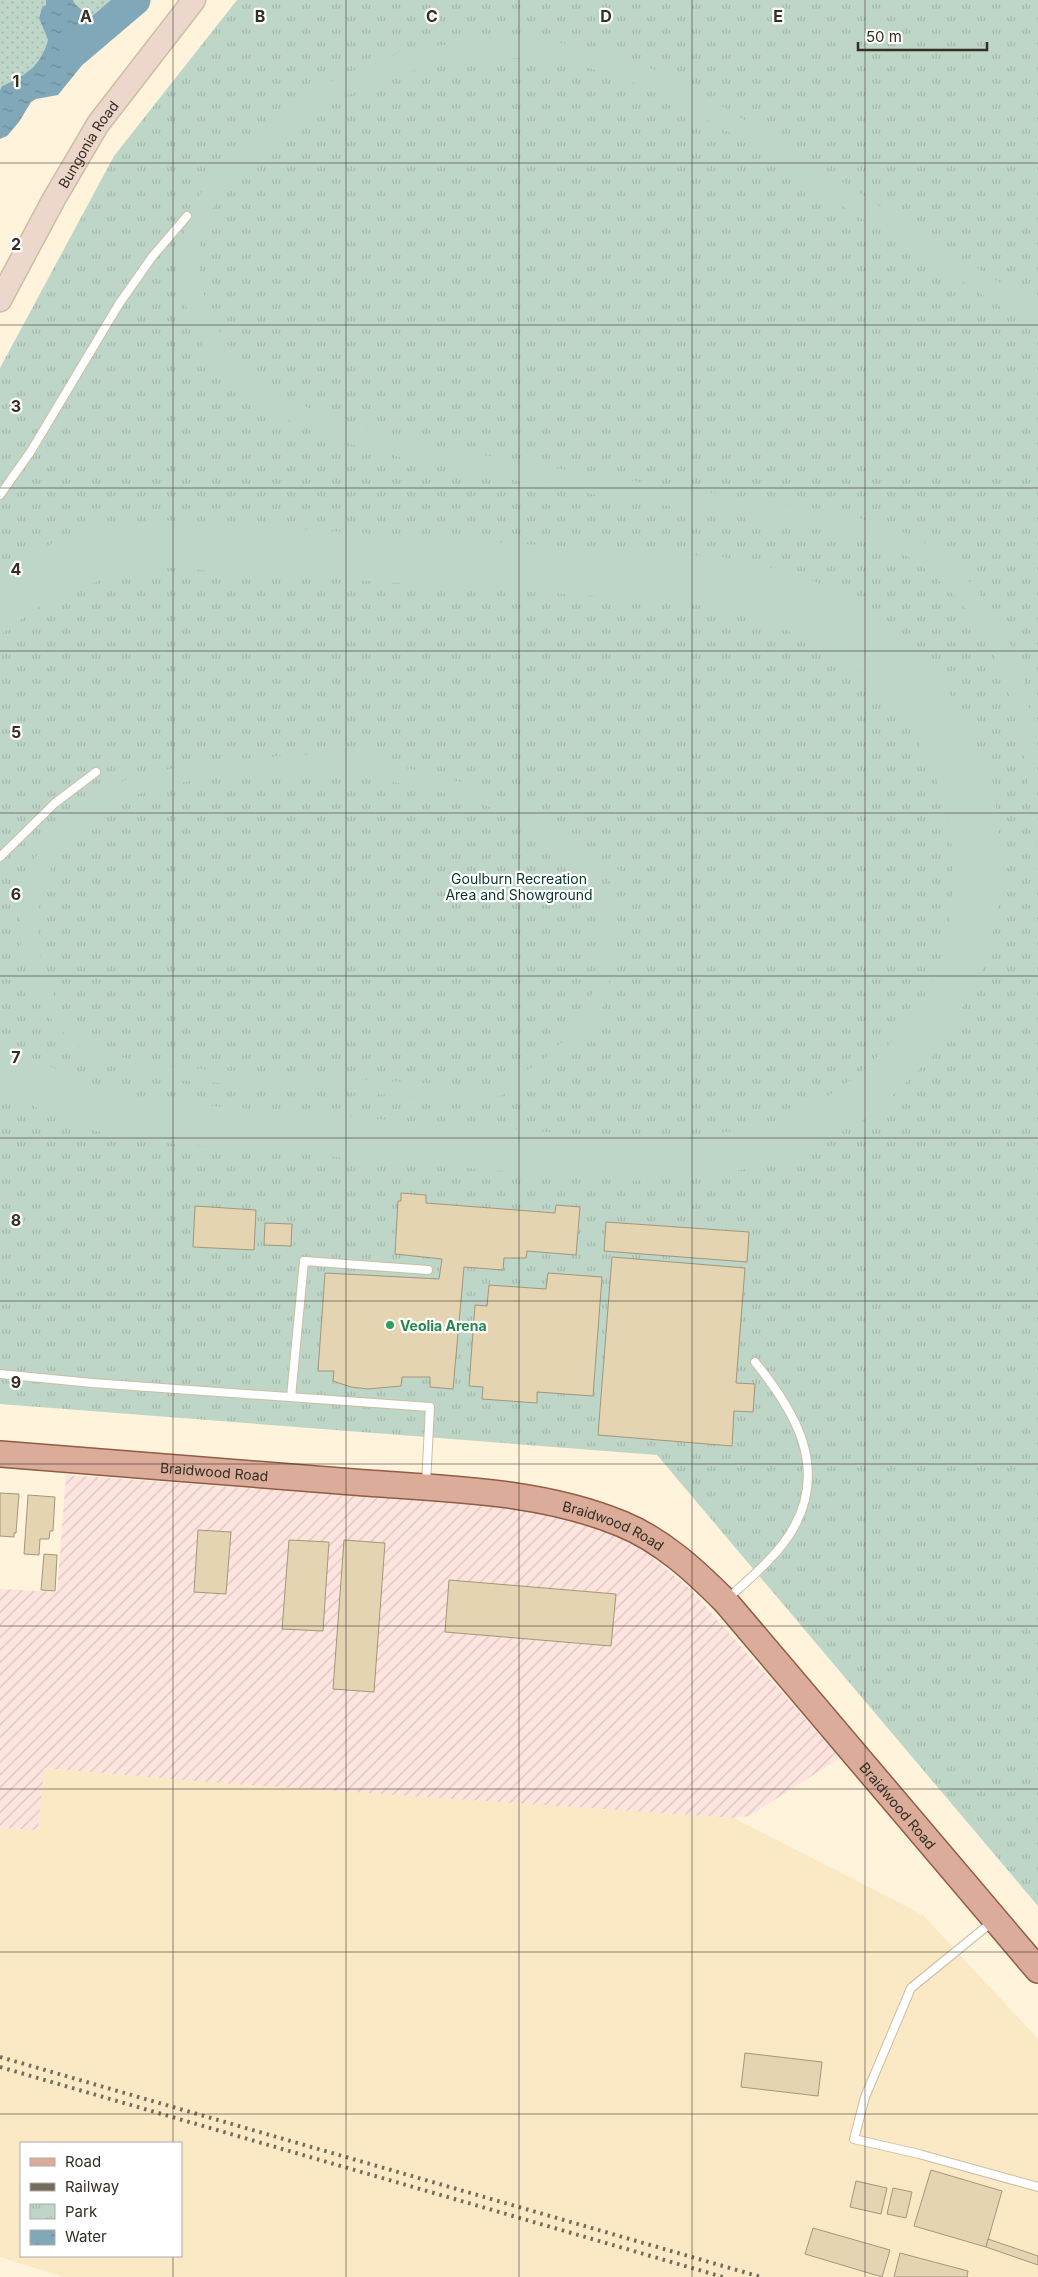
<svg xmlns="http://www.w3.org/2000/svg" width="1038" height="2277" viewBox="0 0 1038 2277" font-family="Inter,sans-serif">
<defs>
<pattern id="industrial-furrows" width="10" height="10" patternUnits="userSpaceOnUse" patternTransform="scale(1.25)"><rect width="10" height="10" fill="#fee4df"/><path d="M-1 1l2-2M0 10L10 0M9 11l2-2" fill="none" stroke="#dac4bf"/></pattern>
<pattern id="grass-dots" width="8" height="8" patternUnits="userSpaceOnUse" patternTransform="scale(1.25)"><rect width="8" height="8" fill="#bdd6c7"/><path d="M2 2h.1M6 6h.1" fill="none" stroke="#a3b8ab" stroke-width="1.8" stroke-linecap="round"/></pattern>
<pattern id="park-tufts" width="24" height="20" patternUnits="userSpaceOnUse" patternTransform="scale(1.25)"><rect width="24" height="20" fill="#bdd6c7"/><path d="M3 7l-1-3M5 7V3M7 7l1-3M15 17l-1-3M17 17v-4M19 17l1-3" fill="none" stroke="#a3b8ab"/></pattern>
<pattern id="water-ripples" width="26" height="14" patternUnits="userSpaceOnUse" patternTransform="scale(1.25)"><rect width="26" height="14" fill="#81a8b8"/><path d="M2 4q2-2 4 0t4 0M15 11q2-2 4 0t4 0" fill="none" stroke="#6a8995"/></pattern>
</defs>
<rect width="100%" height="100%" fill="#fff3dc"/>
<!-- built -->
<path fill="#fbe9c5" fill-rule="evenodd" d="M43,1768L734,1818L923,1915L1038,2039V2277H63L0,2257V1827L38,1830ZM21,2143H181V2256H21Z"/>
<!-- industrial -->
<polygon fill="url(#industrial-furrows)" points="66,1475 485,1505 561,1516 592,1526 620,1538 648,1554 689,1588 840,1758 749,1816 734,1818 221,1783 44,1768 38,1830 0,1828 0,1589 57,1592"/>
<!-- grass -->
<g fill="url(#grass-dots)">
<path d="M0,0H46V5L42,7L39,17L48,40C40,65 27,76 2,86L0,90Z"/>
<polygon points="73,0 122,0 104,14 94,17 79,8"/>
</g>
<!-- park -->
<polygon fill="url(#park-tufts)" points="237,0 1038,0 1038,1906 657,1455 0,1404 0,368 114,156"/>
<!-- pitch -->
<g fill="#bdd6c7" fill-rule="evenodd">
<path d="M487,39L548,40L614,54L672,77L742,118L1038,307V330C969,286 901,243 832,200C744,143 654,73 547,60C497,54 442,62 394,76C333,95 231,162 206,222C194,252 199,291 213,319C228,351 254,382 287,397C300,404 313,411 327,416C378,436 434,445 488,456C571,472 655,484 739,497C794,506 873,514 921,541C969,568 1001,619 1021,669C1038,733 1038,809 1038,877C1028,772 1020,645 931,574C925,569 919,563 912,559C871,535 803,527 756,519C649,503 543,488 437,465C380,453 321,440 269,410C230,388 192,341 184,297C170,217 202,181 259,131C290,102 343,72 384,58C417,47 452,44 487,39Z"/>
<path d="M162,520L722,557L788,571L833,589L873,614L929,663L967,720L994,785L1004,886L981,977L935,1054L873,1115L779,1164L682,1179L627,1181L141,1141L69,1125L0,1088V1032L30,1057L92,1086L146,1099L183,1104L640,1139C695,1137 757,1133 807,1108C849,1086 883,1056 911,1017C916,1010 922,1003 926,995C978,887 955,750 860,672C852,666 842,661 834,655C781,622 735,610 674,601L170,568C104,574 51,592 0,636V571C34,548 74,532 115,524C130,521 146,521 162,520Z"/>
<path d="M383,750L384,761L366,762L423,771L483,789L536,812L633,880L625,893L599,873L612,911L615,960L603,1007L578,1048L540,1080L495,1098L447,1099L161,1079L114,1067L92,1058L54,1024L39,1000L27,975L21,948L20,922L22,894L30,869L43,844L59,823L78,806L101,790L125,780L152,772L217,760ZM303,772C387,778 488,791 557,845C562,849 567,856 571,862C617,920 608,1003 552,1051C547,1056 541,1063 535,1066C523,1072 506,1080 493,1083C479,1086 462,1084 448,1085L159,1066C142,1062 112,1057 98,1047C22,989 18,888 84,822C92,814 104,808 113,803C120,798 130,796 138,794C191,776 247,774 303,772Z"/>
</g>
<!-- water -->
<path fill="url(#water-ripples)" d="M46,0H73C78,11 92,13 98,24H106L111,27L109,36L96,48L58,95L36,99L31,102L19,122L7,136L0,139V90L2,86C27,75 40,66 48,40L39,18L42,7L46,5Z"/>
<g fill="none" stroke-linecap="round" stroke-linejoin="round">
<!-- river -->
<polyline stroke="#81a8b8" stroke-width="31" points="75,51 135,0"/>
</g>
<!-- building -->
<g fill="#e5d4b2" stroke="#a3967b">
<polygon points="401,1193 426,1195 426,1203 555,1213 556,1205 580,1207 576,1255 527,1251 526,1258 504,1258 503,1270 464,1267 453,1389 430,1387 430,1377 402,1377 401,1386 368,1389 351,1387 333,1381 334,1371 318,1371 325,1273 439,1279 442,1259 395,1254 398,1201 401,1201"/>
<polygon points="195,1206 256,1210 254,1250 193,1247"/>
<polygon points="606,1222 749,1232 747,1262 604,1251"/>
<polygon points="265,1223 292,1224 291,1246 264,1245"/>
<polygon points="612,1257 745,1268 736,1383 755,1384 753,1412 734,1411 732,1446 598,1435"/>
<polygon points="548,1273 602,1277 593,1396 537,1392 537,1403 482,1399 483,1387 469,1386 475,1305 487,1306 489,1285 546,1289"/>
<polygon points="0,1493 19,1494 16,1533 14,1533 14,1537 0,1536"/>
<polygon points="28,1495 55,1497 53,1531 50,1531 49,1539 40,1539 39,1555 24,1554"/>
<polygon points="198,1530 231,1532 226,1594 194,1592"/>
<polygon points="289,1540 329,1542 323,1631 282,1629"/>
<polygon points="344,1540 385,1543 374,1692 333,1689"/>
<polygon points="44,1554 57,1555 55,1591 41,1590"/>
<polygon points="449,1580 616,1594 611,1646 445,1632"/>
<polygon points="745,2053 822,2062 818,2096 741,2087"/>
<polygon points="931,2170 1002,2191 986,2247 914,2226"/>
<polygon points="856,2181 887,2188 881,2214 850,2207"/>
<polygon points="893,2188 912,2192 906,2218 887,2214"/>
<polygon points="813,2228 890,2250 882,2277 805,2254"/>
<polygon points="988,2239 1038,2256 1038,2265 986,2247"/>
<polygon points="900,2253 968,2271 967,2277 894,2277"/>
</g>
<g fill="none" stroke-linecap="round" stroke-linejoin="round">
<!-- lane casing -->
<g stroke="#ccbea2" stroke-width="10">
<g id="lane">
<polyline points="0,495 31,451 119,304 152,257 187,216"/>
<polyline points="0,857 55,803 96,772"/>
<polyline points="0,1374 92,1383 430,1407 426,1484"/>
<polyline points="291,1397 304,1261 428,1270"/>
<path d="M727,1599C750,1578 779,1555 794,1527C828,1466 794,1410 755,1362"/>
<polyline points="992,1922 911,1988 865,2097 854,2139 919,2154 1038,2187"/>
</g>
</g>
<!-- secondary casing -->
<g stroke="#ccbea2" stroke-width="25">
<g id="secondary">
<path id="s1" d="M0,300L54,199L98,124L194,0"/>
</g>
</g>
<!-- primary casing -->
<g stroke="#915c44" stroke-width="28">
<g id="primary">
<path id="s2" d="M0,1454C118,1463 235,1473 353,1482C442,1489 538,1489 622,1524C663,1541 695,1571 725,1601L1038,1970"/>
</g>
</g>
<!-- lane -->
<use href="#lane" stroke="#fff" stroke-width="8"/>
<!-- secondary -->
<use href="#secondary" stroke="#edd6cc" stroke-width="22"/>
<!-- primary -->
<use href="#primary" stroke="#dbac9a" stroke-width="25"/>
<!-- rail -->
<g stroke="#736b5d" stroke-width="4" stroke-dasharray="2.5 5" stroke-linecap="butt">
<polyline points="0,2057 761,2277"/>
<polyline points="0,2067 723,2277"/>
</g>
</g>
<!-- grid -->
<path fill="none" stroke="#342e24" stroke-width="1" stroke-opacity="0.55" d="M173,0V2143M346,0V2277M519,0V2277M692,0V2277M865,0V2277M0,163H1038M0,325H1038M0,488H1038M0,651H1038M0,813H1038M0,976H1038M0,1138H1038M0,1301H1038M0,1464H1038M0,1626H1038M0,1789H1038M0,1952H1038M0,2114H1038M173,2256V2277"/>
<!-- markers -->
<circle fill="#2e9e5b" stroke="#fff" stroke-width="2" cx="390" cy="1325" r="5"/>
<g text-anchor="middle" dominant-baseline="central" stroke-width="4.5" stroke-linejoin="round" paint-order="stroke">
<!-- street labels -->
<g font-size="14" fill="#342e24" stroke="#fff">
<text stroke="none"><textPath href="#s1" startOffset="179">Bungonia Road</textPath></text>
<text stroke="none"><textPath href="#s2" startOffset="215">Braidwood Road</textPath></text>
<text stroke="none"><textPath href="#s2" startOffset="620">Braidwood Road</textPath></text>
<text stroke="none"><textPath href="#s2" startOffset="1025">Braidwood Road</textPath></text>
</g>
<!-- park labels -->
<g font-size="14" fill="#073722" stroke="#fff">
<text x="519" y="878">Goulburn Recreation<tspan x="519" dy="16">Area and Showground</tspan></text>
</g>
<!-- leisure labels -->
<g font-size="14" font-weight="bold" fill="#27864d" stroke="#fff" text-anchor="start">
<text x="400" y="1325">Veolia Arena</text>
</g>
</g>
<g font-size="16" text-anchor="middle" font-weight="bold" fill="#342e24" stroke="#fff" stroke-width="4.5" stroke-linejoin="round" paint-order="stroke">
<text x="86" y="22">A</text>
<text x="260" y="22">B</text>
<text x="432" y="22">C</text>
<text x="606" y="22">D</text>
<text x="778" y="22">E</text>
<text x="16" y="87">1</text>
<text x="16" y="250">2</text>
<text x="16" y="412">3</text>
<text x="16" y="575">4</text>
<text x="16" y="738">5</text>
<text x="16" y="900">6</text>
<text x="16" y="1063">7</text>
<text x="16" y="1226">8</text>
<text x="16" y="1388">9</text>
</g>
<!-- legend -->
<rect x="20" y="2142" width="162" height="115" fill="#ffffff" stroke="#aeaba7"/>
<rect x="30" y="2158" width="25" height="8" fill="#dbac9a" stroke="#aeaba7"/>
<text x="65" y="2167" font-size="15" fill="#342e24">Road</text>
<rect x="30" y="2183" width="25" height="8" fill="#736b5d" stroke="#aeaba7"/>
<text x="65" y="2192" font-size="15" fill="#342e24">Railway</text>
<rect x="30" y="2204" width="25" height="15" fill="url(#park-tufts)" stroke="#aeaba7"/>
<text x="65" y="2217" font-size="15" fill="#342e24">Park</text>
<rect x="30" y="2230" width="25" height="15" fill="url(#water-ripples)" stroke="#aeaba7"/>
<text x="65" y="2242" font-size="15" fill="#342e24">Water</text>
<!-- scale -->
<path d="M858 42v8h129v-8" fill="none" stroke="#342e24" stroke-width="2.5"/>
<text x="866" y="42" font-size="15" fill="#342e24" stroke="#ffffff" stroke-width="4" paint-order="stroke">50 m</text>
</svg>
